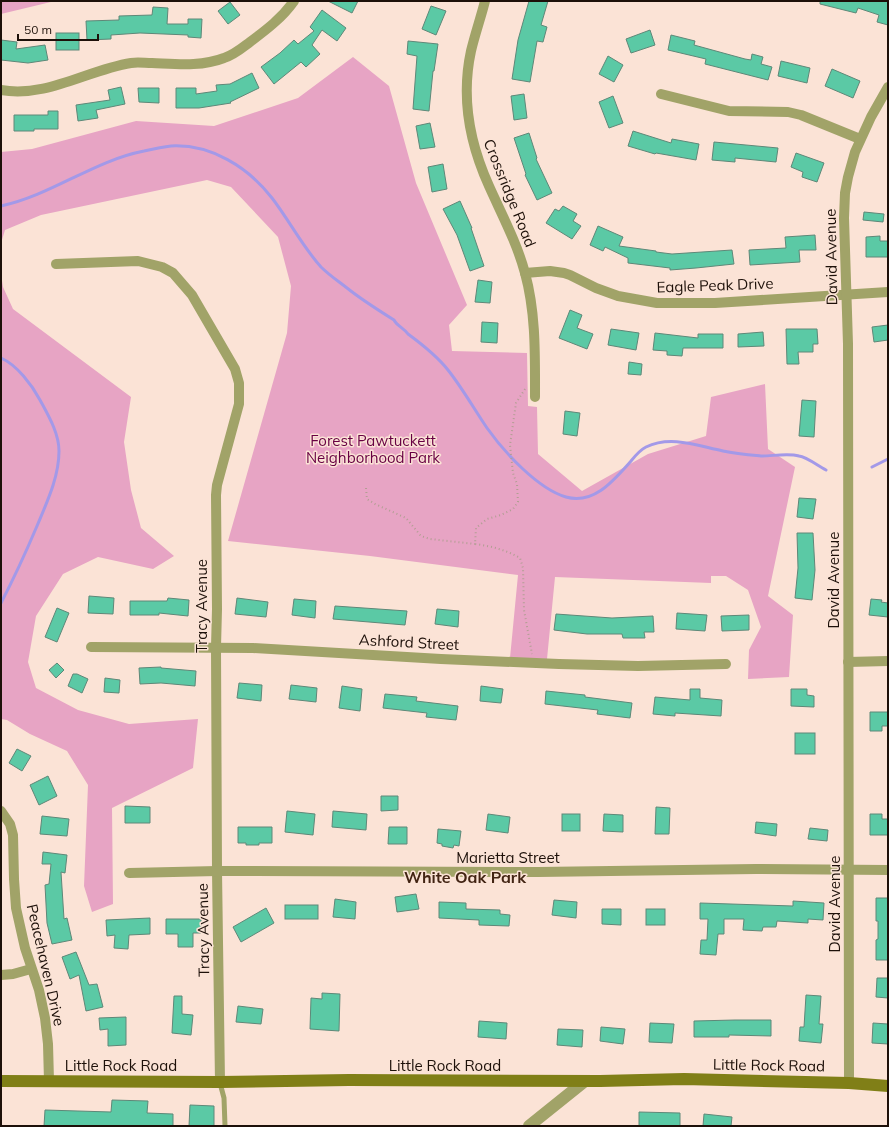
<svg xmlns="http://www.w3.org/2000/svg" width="889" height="1127" viewBox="0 0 889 1127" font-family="Mulish,sans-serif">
<rect width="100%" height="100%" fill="#fbe3d6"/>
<!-- green -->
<g fill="#e7a4c4">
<polygon points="1,1 55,1 1,14"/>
<polygon points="353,57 389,86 416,183 467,305 449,325 452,351 527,353 528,406 537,407 538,454 582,491 648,454 706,436 711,397 765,384 768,449 795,467 768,596 793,615 789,677 748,679 749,650 761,627 748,590 726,576 711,576 711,583 555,577 547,659 510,658 518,575 370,556 228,541 287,333 291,286 278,237 231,187 207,180 41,215 5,230 1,243 1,152 32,149 136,121 214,126 298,98"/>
<polygon points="1,274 3,287 13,309 131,397 124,442 131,490 141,528 174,556 153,569 98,557 63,574 36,616 28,662 36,688 78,710 129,724 198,719 193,768 112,808 113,904 92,912 84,886 88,785 67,751 30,734 7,720 1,719"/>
</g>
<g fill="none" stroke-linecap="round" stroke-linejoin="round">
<!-- stream -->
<g stroke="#a399e8" stroke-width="3">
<path d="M1,206C52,195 93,161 144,151C153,149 162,147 171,146C211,144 248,167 272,198C289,220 302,246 321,267C329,275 338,281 347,288C362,300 378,310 394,320C397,326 404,328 408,334C423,345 437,356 448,370C463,389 474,409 487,428C504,452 538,489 566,497C594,505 614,480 631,461C635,456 640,450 646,447C671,435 698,446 723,451C736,454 750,455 762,456C773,456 788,453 799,456C807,457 818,466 826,470"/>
<path d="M1,358C17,365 32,385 40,400C48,415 59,433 59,451C59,477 47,502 37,526C26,552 14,578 1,603"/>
<polyline points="872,467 888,459"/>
</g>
</g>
<!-- building -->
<g fill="#5bc9a5" stroke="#5e8878">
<polygon points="328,1 358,1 352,13"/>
<polygon points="529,1 548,1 541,25 547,27 543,42 537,41 530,82 512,79 518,40"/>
<polygon points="820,1 888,1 888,25 877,22 879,15 858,8 856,13 820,4"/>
<polygon points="230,2 240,15 228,24 218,11"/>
<polygon points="431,6 446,11 436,35 422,29"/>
<polygon points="153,7 168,8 167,24 188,24 188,19 202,19 201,38 188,37 188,35 140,33 111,35 111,39 87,40 86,21 119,20 119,16 152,15"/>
<polygon points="322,10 346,28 337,41 322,30 312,45 320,54 306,67 301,62 274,84 261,67 280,53 294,40 298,44 314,31 310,27"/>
<polygon points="650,30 655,45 631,53 626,39"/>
<rect x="56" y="33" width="23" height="17"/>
<polygon points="671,35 695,41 694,45 745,59 751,60 752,54 763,57 761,64 772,67 768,80 705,64 706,59 668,50"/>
<polygon points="1,40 17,42 16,49 45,45 48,60 28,63 1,60"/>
<polygon points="408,41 438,44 434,71 433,71 429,111 413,109 417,56 407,54"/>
<polygon points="608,56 623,65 614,82 599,74"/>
<polygon points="781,61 810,68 807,83 778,76"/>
<polygon points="832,69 860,81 853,98 825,86"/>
<polygon points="252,73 259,88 230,102 231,103 199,108 176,108 176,88 196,88 196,94 217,91 216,85 230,84"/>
<polygon points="121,87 125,104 96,110 98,118 78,121 76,105 110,100 108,90"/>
<polygon points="138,88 159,88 159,103 139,102"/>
<polygon points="524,94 527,118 514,120 511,96"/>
<polygon points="613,96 623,123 609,128 599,102"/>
<polygon points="48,111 58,111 58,129 34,129 34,131 14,131 14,115 48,115"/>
<polygon points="430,123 435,147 420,149 416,126"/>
<polygon points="633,131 671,143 672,139 699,144 696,160 656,153 655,154 628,146"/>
<polygon points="529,133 537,158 536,159 552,193 537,200 525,175 526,174 514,138"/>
<polygon points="714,142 778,148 776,162 735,158 735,162 712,160"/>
<polygon points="796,153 824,163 817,182 802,177 803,172 791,167"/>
<polygon points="443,164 447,189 432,192 428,167"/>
<polygon points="460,201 472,228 471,228 484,266 470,271 457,235 443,209"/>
<polygon points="563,206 577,214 573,221 581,226 572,239 546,223 555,209 559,211"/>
<polygon points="864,212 884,214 883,222 863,220"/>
<polygon points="598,226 623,237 619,246 656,251 656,252 672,254 732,250 734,264 696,268 670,270 670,268 628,263 628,258 605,247 603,251 590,245"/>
<polygon points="815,235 816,250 799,250 800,262 750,265 749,250 786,248 785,237"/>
<polygon points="880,236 880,241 888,241 888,257 866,257 866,237"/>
<polygon points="478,280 492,282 490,303 475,302"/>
<polygon points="570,310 582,315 577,328 593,334 587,349 559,338"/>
<polygon points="482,322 498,323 497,343 481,342"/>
<polygon points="888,325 888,340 874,342 872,327"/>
<polygon points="611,329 639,333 636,350 608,345"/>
<polygon points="786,329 817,329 818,344 813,344 813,352 798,352 799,364 787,364"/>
<polygon points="763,332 764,346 738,347 738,334"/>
<polygon points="655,333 698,338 698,334 723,334 723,348 683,348 682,356 667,355 667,351 653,350"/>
<polygon points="629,362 642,364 641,375 628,374"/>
<polygon points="802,400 816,401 814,437 799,436"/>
<polygon points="565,411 580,413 577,436 563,434"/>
<polygon points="799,498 816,499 813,519 797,517"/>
<polygon points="797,533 813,533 815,570 812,600 795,598 798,568"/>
<polygon points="89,596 114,598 113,614 88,613"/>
<polygon points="168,598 189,600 188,616 159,613 159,615 130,615 130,601 167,601"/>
<polygon points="237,598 268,602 266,617 235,614"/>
<polygon points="294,599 316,601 315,618 292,615"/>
<polygon points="871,599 882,600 881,602 888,603 888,617 869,615"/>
<polygon points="335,606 407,611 405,625 333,619"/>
<polygon points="57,608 69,613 57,642 45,637"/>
<polygon points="437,609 459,611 458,627 435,624"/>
<polygon points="677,613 707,615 705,631 676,629"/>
<polygon points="556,614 612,618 653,616 654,632 644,632 645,638 623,638 622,634 587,634 554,630"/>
<polygon points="749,615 749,630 722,631 721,616"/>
<polygon points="57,663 64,670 56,678 49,670"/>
<polygon points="161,667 161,668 196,671 195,686 161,683 140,684 139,668"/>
<polygon points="73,674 77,674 88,679 82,693 68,686"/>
<polygon points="105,678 120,680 119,693 104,692"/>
<polygon points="239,683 262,685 261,701 237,698"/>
<polygon points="291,685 317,688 316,702 289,699"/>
<polygon points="342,686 362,689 360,711 339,708"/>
<polygon points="481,686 503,689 501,703 480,701"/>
<polygon points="690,689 700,689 700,698 722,700 721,716 675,713 675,716 653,714 655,697 690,700"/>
<polygon points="791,689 807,689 807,695 814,696 814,707 791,706"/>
<polygon points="546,691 585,695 585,697 632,703 630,718 597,714 598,710 545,704"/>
<polygon points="385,694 417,697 416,701 458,706 456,720 426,717 427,713 383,708"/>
<polygon points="870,712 888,712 888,726 882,726 882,731 870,731"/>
<rect x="795" y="733" width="20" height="21"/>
<polygon points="17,749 31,756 22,771 9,763"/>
<polygon points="48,776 57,796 39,805 30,785"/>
<polygon points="381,796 398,796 398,810 381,811"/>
<polygon points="125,806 150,807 150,823 125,823"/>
<polygon points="656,807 670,808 669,834 655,834"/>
<polygon points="287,811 315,814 313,835 285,832"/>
<polygon points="333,811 367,814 366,830 332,827"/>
<polygon points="488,814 510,817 508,833 486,830"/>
<rect x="562" y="814" width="18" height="17"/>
<polygon points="604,814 623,815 623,832 603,831"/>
<polygon points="870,814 882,814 882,819 888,819 888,835 870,835"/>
<polygon points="42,816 69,819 67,836 40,834"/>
<polygon points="756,822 777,824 776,836 755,833"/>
<polygon points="238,827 272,827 272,843 259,843 259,845 246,845 246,843 238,843"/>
<polygon points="389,827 407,827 407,844 388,844"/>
<polygon points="810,828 828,830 827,841 808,839"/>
<polygon points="438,829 461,831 459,846 454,845 453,848 442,846 442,844 437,843"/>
<polygon points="43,852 67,855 65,873 61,872 64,919 67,918 72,940 52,944 47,923 45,885 49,884 51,864 42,864"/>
<polygon points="416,894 419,909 397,912 395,897"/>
<polygon points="876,898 888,898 888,960 876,960 876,940 878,939 878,921 876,921"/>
<polygon points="335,899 356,902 355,919 333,917"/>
<polygon points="554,900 577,902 576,918 552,915"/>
<polygon points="793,901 824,903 823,920 808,919 808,923 777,921 776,927 763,927 762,931 743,930 744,919 724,919 724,934 718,934 716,955 700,954 701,940 707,940 708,919 700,919 700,903 793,906"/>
<polygon points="439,902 466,903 466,909 500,910 500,914 510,915 509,926 479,925 479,920 439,918"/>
<rect x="285" y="905" width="33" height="14"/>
<polygon points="266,908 274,923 241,942 233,927"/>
<polygon points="602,909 621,909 621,925 602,924"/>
<rect x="646" y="909" width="19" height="16"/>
<polygon points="150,918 150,934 129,935 128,949 114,948 115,935 107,936 106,920"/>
<polygon points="166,919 201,919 201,933 193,933 193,947 178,947 178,934 166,934"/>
<polygon points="76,952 89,985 97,984 103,1007 86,1011 79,975 70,979 62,957"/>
<polygon points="877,978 888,978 888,998 876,997"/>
<polygon points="322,993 340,994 339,1031 310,1029 311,998 322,999"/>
<polygon points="806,995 821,996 819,1024 823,1024 821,1043 799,1041 800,1027 804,1027"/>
<polygon points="174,996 182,996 182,1014 193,1015 191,1035 172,1033"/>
<polygon points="238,1006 263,1009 261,1024 236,1022"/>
<polygon points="126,1017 126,1045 108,1046 108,1029 100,1030 99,1018"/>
<polygon points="735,1020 771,1020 771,1036 729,1035 729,1037 694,1037 694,1021"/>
<polygon points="479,1021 507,1023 506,1039 478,1037"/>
<polygon points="650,1023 674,1024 672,1043 649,1042"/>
<polygon points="873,1023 888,1024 888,1044 872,1043"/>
<polygon points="601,1027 625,1029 623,1044 600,1041"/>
<polygon points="558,1029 583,1030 582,1047 557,1045"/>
<polygon points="112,1100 148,1101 147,1113 173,1114 173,1126 44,1126 45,1110 111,1112"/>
<polygon points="190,1105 214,1106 214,1126 189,1126"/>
<polygon points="639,1112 680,1113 680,1126 639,1126"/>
<polygon points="704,1114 732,1117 731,1126 703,1126"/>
</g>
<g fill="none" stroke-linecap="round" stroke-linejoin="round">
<!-- path -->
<g stroke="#b29e93" stroke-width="2" stroke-dasharray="1 3" stroke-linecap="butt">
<path d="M525,389L516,403L510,445L513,473L517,484L518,502L513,509L501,515L487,519L476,528L475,544C491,546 506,550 520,558L523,568L524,610L532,654"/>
<polyline points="366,488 367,499 375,504 406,518 421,536 430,539 475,544"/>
</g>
<!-- service -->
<polyline stroke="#a1a368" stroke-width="5" points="220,1083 224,1098 225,1126"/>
<!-- minor -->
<g stroke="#a1a368" stroke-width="10">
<path d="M485,1C481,17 475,34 471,51C461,97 470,144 489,186C502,215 517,243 525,273C536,313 535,355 535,397"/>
<path d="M1,90C47,98 87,70 131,63C137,62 145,63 152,63C176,64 201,67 224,58C234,55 242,48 250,42C266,30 282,18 294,1"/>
<polyline points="661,94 729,111 788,112 801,115 860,139"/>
<polyline points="56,264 138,261 162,267 173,273 192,295 235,369 239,383 239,404 217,485 216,495 217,609 216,647 217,871 220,1082"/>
<polyline points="525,273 550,271 564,273 570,275 596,288 618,296 657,303 715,303 888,292"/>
<polyline points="91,647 253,648 441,659 559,664 638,666 726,664"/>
<polyline points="848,662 888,661"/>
<polyline points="1,811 10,824 13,835 14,879 16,908 25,948 39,990 45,1018 48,1044 49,1081"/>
<polyline points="129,873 217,871 538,872 756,869 888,870"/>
<polyline points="1,975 13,974 31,969"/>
<polyline points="849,1083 848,344 844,218 845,193 848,177 855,152 871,117 888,87"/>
</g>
<!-- tertiary -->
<polyline stroke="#a1a368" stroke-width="12" points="529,1126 585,1081"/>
<!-- secondary -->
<polyline stroke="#807f17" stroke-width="12" points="1,1081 220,1082 349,1080 600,1081 684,1079 849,1083 888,1086"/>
</g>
<g text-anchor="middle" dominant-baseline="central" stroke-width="3" stroke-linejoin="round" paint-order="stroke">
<!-- street labels -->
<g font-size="15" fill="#1d1009" stroke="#fbe3d6">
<text transform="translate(510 193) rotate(68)">Crossridge Road</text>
<text transform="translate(831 257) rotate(-91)">David Avenue</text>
<text transform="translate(715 285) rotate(-2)">Eagle Peak Drive</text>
<text transform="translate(833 580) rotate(-90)">David Avenue</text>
<text transform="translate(201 606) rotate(-90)">Tracy Avenue</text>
<text transform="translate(409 642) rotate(3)">Ashford Street</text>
<text x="508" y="857">Marietta Street</text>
<text transform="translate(834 904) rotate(-90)">David Avenue</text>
<text transform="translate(203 930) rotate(-91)">Tracy Avenue</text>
<text transform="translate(46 965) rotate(77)">Peacehaven Drive</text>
<text x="121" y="1065">Little Rock Road</text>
<text x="445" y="1065">Little Rock Road</text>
<text transform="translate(769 1065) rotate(1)">Little Rock Road</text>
</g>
<!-- park labels -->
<g font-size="15" fill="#680043" stroke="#fbe3d6">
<text x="373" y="440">Forest Pawtuckett<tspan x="373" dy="17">Neighborhood Park</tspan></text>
</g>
<!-- neighbourhood labels -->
<g font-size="16" font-weight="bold" fill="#422413" stroke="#fbe3d6">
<text x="465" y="877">White Oak Park</text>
</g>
</g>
<!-- border -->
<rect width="889" height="1127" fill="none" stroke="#1d1009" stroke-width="4"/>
<!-- scale -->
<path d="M18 34v6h80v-6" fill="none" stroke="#1d1009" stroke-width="2"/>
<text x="24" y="34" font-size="12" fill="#1d1009" stroke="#fbe3d6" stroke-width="3" paint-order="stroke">50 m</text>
</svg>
